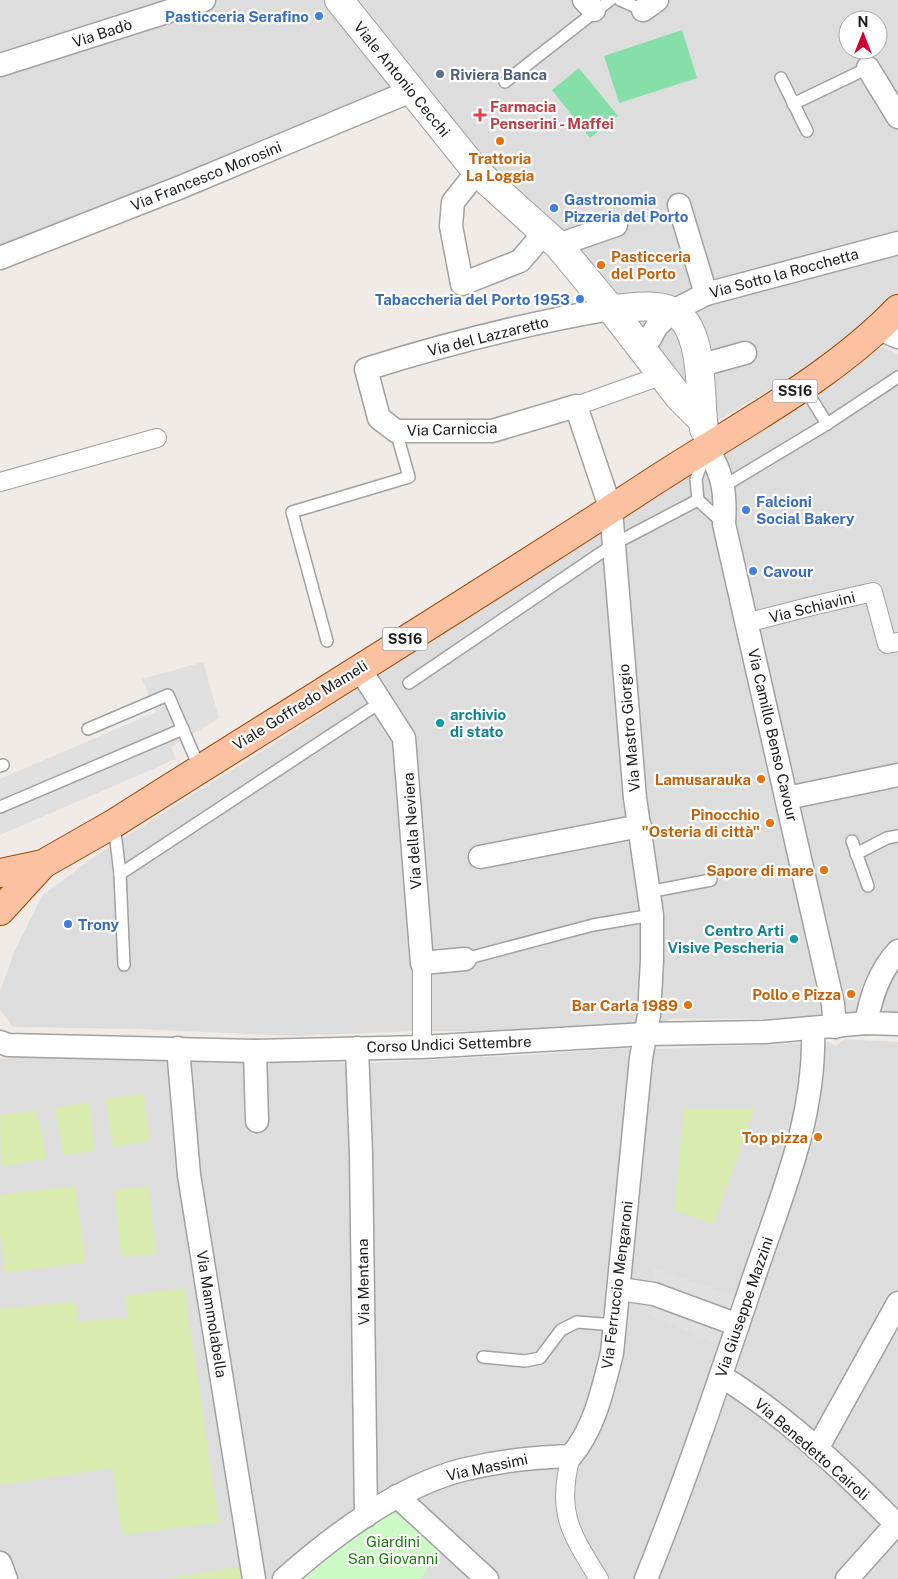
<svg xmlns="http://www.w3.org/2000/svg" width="898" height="1579" viewBox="0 0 898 1579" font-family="'Public Sans',sans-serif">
<rect width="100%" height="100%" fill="#f1ebe7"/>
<!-- residential -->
<g fill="#dedddd" fill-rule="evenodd">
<path d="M0,0H898V296L855,339L699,432L427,85L0,255ZM848,20H878V50H848Z"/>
<polygon points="882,347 898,354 898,1018 669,1019 661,1031 418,1031 294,1036 138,1029 13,1027 0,1010 0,992 14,952 42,896 98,854 266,749"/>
<polygon points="845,1039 898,1042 898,1579 0,1579 0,1059 78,1054 218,1062 370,1063 527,1055 627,1048 633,1050 829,1042 836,1046"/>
</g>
<!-- grass -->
<g fill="#d8eaae">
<polygon points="144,1094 150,1142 113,1147 105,1099"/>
<polygon points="89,1102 95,1151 64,1155 54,1108"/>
<polygon points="684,1109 754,1109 714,1224 674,1210"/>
<polygon points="36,1111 47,1159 1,1166 0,1115"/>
<polygon points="75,1186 86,1262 5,1273 0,1236 0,1195"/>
<polygon points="148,1186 156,1254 121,1257 114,1190"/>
<polygon points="184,1288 219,1523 122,1535 112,1468 0,1485 0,1309 76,1302 78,1322 128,1317 125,1296"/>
<polygon points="247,1566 249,1579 164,1579"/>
</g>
<!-- park -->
<polygon fill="#ccf9c5" points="394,1512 439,1550 421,1579 295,1579"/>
<!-- pitch -->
<g fill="#86dfa9">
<polygon points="682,30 697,78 619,103 604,56"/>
<polygon points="579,68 618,116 590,138 552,90"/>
</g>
<!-- parking -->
<g fill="#e0e0e0">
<polygon points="203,662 219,718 171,747 176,759 0,835 0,779 156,712 142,679"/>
<polygon points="654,1268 738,1297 725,1347 646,1314"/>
</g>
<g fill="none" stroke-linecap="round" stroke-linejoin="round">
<!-- service casing -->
<g stroke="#a1a1a1" stroke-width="14">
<g id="service">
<polyline points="620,0 643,10"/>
<polyline points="781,78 807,131"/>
<polyline points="505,82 610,0"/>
<polyline points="793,104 868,68"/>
<polyline points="803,385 827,424"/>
<polyline points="705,454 696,479 698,500 723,523"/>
<polyline points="724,486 827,424 898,377"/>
<polyline points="327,641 292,512 409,477 396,431"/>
<polyline points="409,683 614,544 698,500"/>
<polyline points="88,729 168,695 200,769"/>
<polyline points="0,766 3,765"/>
<polyline points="0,807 183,729"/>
<polyline points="114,824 120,874 124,965"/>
<polyline points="852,841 868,886"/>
<polyline points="856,854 887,838 898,836"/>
<polyline points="120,874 381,702"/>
<polyline points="648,892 711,880"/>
<polyline points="465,959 593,925 652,915"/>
<polyline points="483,1357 525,1361 540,1358 561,1330 577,1322 615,1325"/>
</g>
</g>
<!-- pedestrian casing -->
<g stroke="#a1a1a1" stroke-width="20">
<g id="pedestrian">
<polyline points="576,406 663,375"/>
<polyline points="0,482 157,438"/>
<polyline points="746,623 816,605 873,592 887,644 898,642"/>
<polyline points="422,963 422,1047"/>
<path d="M571,1456C556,1512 570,1532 599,1579"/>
</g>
</g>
<!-- minor casing -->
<g stroke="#a1a1a1" stroke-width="25">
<g id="minor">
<polyline points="584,0 594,10"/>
<polyline points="643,10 657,0"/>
<polyline points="0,65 204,0"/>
<polyline points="868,68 898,117"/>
<polyline points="477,172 453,202 451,226 462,284 520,261 545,232"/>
<polyline points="679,205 706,294"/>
<polyline points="558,245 616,225"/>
<polyline points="0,258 181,187 411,91"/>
<polyline points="879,329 898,337"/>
<polyline points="643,351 657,326 673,311 706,294 898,243"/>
<polyline points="698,366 745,353"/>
<path d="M707,447C723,475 726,491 724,524L833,1004L835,1027"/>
<polyline points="359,668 404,738 422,963 465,959"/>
<polyline points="787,798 898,775"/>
<polyline points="480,857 640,826"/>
<path d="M866,1023C871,997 879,971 898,951"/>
<polyline points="0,1042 8,1045 255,1051 422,1047 646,1034 765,1032 866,1023 898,1024"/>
<polyline points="178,1048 189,1175 254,1579"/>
<polyline points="357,1048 361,1154 366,1516"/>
<polyline points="255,1051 257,1121"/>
<polyline points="620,1289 654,1294 738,1325"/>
<path d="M721,1376C786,1416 845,1472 898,1526"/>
<polyline points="817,1449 898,1303"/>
<polyline points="397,1496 487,1579"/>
<polyline points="0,1563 6,1579"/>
<path d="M284,1579C334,1535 397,1487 462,1470C498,1461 534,1457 571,1456C595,1428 603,1388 612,1353L641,1058L649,1015L652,960V915L635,798L611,510L576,406L492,431H396L379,418L366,369C446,344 528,323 611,309"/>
<path d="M646,1579C686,1480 720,1378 754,1277C782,1194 816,1117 813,1029"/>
<polyline points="847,1579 898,1522"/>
</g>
</g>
<!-- tertiary casing -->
<g stroke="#a1a1a1" stroke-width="30">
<g id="tertiary">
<polyline points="339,0 477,172 558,245 611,309 679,397 702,420"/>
<path d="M611,309C630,308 655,303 672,311C706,326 699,400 704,429"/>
</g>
</g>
<!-- primary casing -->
<g stroke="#9c4701" stroke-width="30">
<g id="primary">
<path d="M0,873L43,864L113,824C293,710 474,599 651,483C733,429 830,380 898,309"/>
<polyline points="0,911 43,864"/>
</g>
</g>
<!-- service -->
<use href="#service" stroke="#fff" stroke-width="11"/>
<!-- pedestrian -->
<use href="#pedestrian" stroke="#fff" stroke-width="18"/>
<!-- minor -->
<use href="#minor" stroke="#fff" stroke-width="22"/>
<!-- tertiary -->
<use href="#tertiary" stroke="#fff" stroke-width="28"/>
<!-- primary -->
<use href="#primary" stroke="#fbc1a1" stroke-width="28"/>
</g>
<!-- markers -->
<g fill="#3f7fe0" stroke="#fff" stroke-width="2">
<circle cx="319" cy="16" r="5"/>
<circle cx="554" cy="208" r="5"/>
<circle cx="580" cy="299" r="5"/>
<circle cx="746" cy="510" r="5"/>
<circle cx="753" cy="571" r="5"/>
<circle cx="68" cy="924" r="5"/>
</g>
<circle fill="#5c6f8a" stroke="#fff" stroke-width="2" cx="440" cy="74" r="5"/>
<path fill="#e0444e" stroke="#fff" stroke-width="2" d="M477.5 107.5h5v5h5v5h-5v5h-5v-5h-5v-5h5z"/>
<g fill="#e8710a" stroke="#fff" stroke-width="2">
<circle cx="500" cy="141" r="5"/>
<circle cx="601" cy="265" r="5"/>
<circle cx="761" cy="779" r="5"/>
<circle cx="770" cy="823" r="5"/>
<circle cx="824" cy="870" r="5"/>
<circle cx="851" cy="994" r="5"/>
<circle cx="688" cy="1005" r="5"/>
<circle cx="818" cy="1137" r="5"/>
</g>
<g fill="#0f9aa8" stroke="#fff" stroke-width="2">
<circle cx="440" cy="723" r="5"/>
<circle cx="794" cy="939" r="5"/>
</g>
<g text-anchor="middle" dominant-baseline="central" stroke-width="4.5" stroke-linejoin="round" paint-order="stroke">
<!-- shield labels -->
<g fill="#fff" stroke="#636363" stroke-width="1">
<rect x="772.5" y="379.5" width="45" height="23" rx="4"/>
<rect x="382.5" y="627.5" width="45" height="23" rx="4"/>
</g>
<g font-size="14" font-weight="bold" fill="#202020">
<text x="795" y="391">SS16</text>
<text x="405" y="639">SS16</text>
</g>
<!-- shop labels -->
<g font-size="15" font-weight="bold" fill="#366cbe" stroke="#fff" text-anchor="start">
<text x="309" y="16" text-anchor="end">Pasticceria Serafino</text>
<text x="564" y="199">Gastronomia<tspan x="564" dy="17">Pizzeria del Porto</tspan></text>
<text x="570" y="299" text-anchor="end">Tabaccheria del Porto 1953</text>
<text x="756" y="501">Falcioni<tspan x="756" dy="17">Social Bakery</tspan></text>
<text x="763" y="571">Cavour</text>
<text x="78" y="924">Trony</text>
</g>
<!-- street labels -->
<g font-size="15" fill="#202020" stroke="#fff">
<text transform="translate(102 33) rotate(-18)">Via Badò</text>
<text transform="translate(402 79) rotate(51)">Viale Antonio Cecchi</text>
<text transform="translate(206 176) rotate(-22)">Via Francesco Morosini</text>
<text transform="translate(784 273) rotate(-15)">Via Sotto la Rocchetta</text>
<text transform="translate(488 336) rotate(-14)">Via del Lazzaretto</text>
<text transform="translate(452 429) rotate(-2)">Via Carniccia</text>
<text transform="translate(812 607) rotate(-14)">Via Schiavini</text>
<text transform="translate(300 705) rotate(-32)">Viale Goffredo Mameli</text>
<text transform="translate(629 728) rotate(-95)">Via Mastro Giorgio</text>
<text transform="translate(773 735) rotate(77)">Via Camillo Benso Cavour</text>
<text transform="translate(412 831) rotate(-94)">Via della Neviera</text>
<text transform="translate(449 1044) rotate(-2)">Corso Undici Settembre</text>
<text transform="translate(363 1282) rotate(-91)">Via Mentana</text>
<text transform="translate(617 1285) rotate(-83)">Via Ferruccio Mengaroni</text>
<text transform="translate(744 1307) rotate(-71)">Via Giuseppe Mazzini</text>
<text transform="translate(212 1314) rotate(81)">Via Mammolabella</text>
<text transform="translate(812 1449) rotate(41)">Via Benedetto Cairoli</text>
<text transform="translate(487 1467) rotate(-12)">Via Massimi</text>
</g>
<!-- service labels -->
<g font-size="15" font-weight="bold" fill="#4e5e75" stroke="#fff" text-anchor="start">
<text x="450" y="74">Riviera Banca</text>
</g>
<!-- health labels -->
<g font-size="15" font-weight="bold" fill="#be3a42" stroke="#fff" text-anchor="start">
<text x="490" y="106">Farmacia<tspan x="490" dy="17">Penserini - Maffei</tspan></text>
</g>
<!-- food labels -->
<g font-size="15" font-weight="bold" fill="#c56008" stroke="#fff" text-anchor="end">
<text x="500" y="158" text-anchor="middle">Trattoria<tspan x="500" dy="17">La Loggia</tspan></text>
<text x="611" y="256" text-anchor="start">Pasticceria<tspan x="611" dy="17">del Porto</tspan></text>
<text x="751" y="779">Lamusarauka</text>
<text x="760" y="814">Pinocchio<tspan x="760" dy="17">"Osteria di città"</tspan></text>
<text x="814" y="870">Sapore di mare</text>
<text x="841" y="994">Pollo e Pizza</text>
<text x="678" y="1005">Bar Carla 1989</text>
<text x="808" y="1137">Top pizza</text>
</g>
<!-- culture labels -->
<g font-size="15" font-weight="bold" fill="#0d838f" stroke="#fff" text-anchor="start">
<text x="450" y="714">archivio<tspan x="450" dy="17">di stato</tspan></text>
<text x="784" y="930" text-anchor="end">Centro Arti<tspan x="784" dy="17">Visive Pescheria</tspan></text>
</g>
<!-- park labels -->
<g font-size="15" fill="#1c800c" stroke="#fff">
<text x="393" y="1541">Giardini<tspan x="393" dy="17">San Giovanni</tspan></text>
</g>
</g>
<!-- north arrow -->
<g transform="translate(863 35)"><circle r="24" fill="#ffffff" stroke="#a6a6a6"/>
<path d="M0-4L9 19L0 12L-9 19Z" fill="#cf012e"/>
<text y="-8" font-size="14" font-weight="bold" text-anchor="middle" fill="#202020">N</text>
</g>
</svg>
